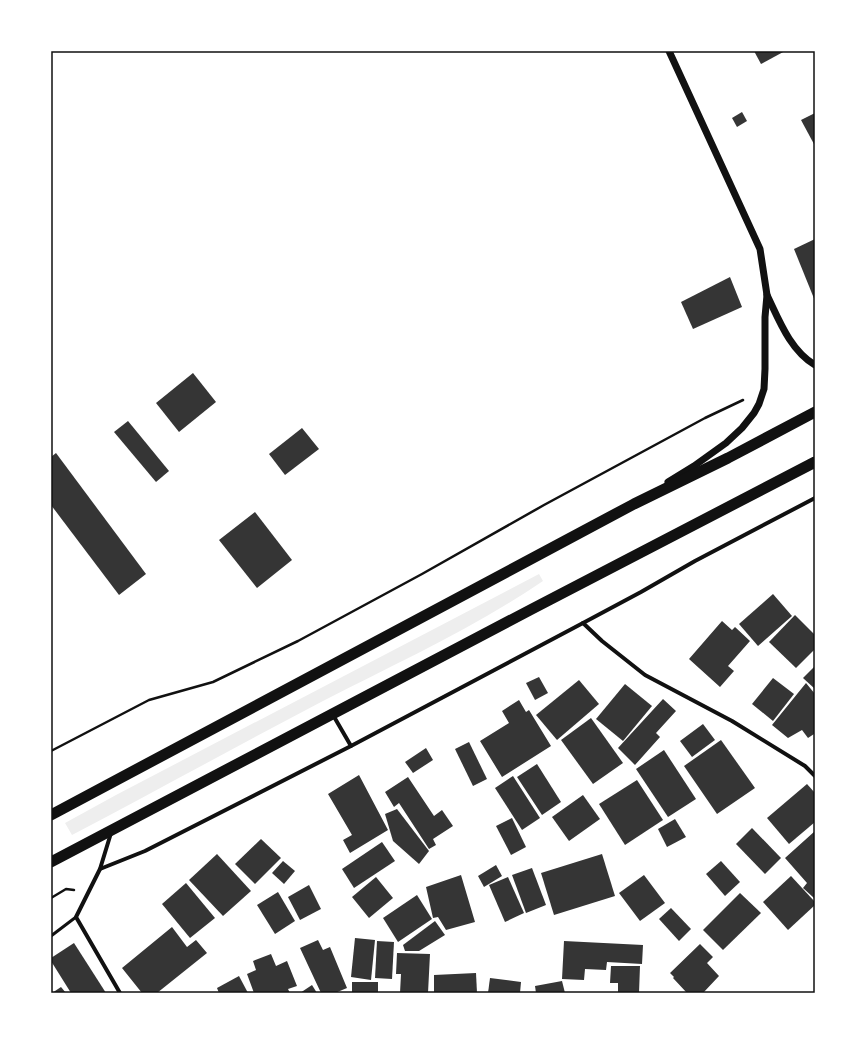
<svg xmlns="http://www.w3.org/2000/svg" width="866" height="1044" viewBox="0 0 866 1044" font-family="'Times New Roman',serif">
<rect width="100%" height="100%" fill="#fff"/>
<!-- green -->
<path fill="#eee" d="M539,574L543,581C474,628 397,663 323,701C239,745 156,791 72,835L65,823L116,795Z"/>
<!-- building -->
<g fill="#353535">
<polygon points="754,51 785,51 761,64"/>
<polygon points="742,112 747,121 737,127 732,118"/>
<polygon points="815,113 815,146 801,120"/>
<polygon points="815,239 815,301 794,249"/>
<polygon points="730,277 742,307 693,329 681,302"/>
<polygon points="193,373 216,402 179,432 156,403"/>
<polygon points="128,421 169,471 156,482 114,432"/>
<polygon points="302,428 319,449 285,475 269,454"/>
<polygon points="56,453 146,574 119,595 51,505 51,457"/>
<polygon points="255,512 292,560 257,588 219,540"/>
<polygon points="773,594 792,616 758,646 739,624"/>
<polygon points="795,615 815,635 815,649 796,668 769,642"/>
<polygon points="722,621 732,630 735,627 750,641 728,666 734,671 720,687 689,659"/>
<polygon points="815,666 815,689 803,678"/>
<polygon points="539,677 548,693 535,700 526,683"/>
<polygon points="773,678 794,694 773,721 752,704"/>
<polygon points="579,680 599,704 557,740 536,715"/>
<polygon points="806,683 815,694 815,734 814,734 808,738 802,730 788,738 772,725"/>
<polygon points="625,684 652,706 623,741 596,719"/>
<polygon points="663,699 676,711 656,733 660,737 635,765 618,748"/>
<polygon points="519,700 526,712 529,710 551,746 502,777 480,741 509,723 502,711"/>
<polygon points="591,718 623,763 593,784 561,740"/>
<polygon points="703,724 715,740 692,757 680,741"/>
<polygon points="721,740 755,788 717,814 684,766"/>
<polygon points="469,742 487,779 473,786 455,749"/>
<polygon points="426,748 433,760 413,773 405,762"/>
<polygon points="664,750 696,799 668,817 636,769"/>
<polygon points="537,764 561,802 542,815 517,777"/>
<polygon points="359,775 388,830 350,853 343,840 352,835 328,794"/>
<polygon points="513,776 540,818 522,830 495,788"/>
<polygon points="408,777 434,816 442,810 453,826 433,839 436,845 429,849 399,803 394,807 385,792"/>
<polygon points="637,780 663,820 625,845 599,804"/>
<polygon points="807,784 815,793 815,822 789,844 767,818"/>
<polygon points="583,795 600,819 569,841 552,817"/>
<polygon points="397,809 429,851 419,864 393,841 385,814"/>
<polygon points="512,818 526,847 511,855 496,826"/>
<polygon points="675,819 686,837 667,847 658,829"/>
<polygon points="752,828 781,858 765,874 736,844"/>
<polygon points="815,831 815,896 814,898 803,888 807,883 785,858"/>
<polygon points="261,839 281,858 255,884 235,864"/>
<polygon points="382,842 395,861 354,888 342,869"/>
<polygon points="217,854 251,891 223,916 189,880"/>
<polygon points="602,854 615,896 554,915 541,873"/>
<polygon points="283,861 295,871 284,884 272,873"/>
<polygon points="721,861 740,882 725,896 706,874"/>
<polygon points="496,865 502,876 484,887 478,876"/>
<polygon points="532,868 546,905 526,913 512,875"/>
<polygon points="461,875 475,922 446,930 438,917 433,918 426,887"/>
<polygon points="644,875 665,903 640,921 619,893"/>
<polygon points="791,876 815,902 815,905 788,930 763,902"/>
<polygon points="376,877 393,898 369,918 352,897"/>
<polygon points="508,877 524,913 505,922 489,885"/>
<polygon points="186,883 215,918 190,938 162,904"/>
<polygon points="309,885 321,909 300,920 288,897"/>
<polygon points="278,892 295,921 275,934 257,905"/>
<polygon points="740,893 761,913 723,950 703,930"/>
<polygon points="417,895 432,919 398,942 383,918"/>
<polygon points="671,908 691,929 679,941 659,919"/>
<polygon points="435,921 445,935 419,951 405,951 403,945"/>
<polygon points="172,927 187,947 196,940 207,953 157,993 142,993 122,968"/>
<polygon points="355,938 375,940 371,980 351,977"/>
<polygon points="318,940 323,950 330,947 347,988 335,993 321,993 300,948"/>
<polygon points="377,941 394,942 392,979 375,978"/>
<polygon points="564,941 643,945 642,964 607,962 606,970 585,969 584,980 562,979"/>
<polygon points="74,943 106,993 71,993 51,961 51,958"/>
<polygon points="700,944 713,957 707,963 719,976 703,993 687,993 673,978 674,977 670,973"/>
<polygon points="397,953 430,954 428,993 400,993 401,974 396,974"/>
<polygon points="271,954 276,966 287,961 297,986 288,989 290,993 254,993 247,974 256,970 253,961"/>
<polygon points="611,966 640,966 639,993 618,993 618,983 610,983"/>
<polygon points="476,973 477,993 434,993 434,975"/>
<polygon points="239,976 248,993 219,993 217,988"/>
<polygon points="490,978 521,982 520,993 488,993"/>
<polygon points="562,981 565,993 536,993 535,986"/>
<rect x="352" y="982" width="26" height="11"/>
<polygon points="312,985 317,993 300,993"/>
<polygon points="61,987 66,993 52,993"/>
</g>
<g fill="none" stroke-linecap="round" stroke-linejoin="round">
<!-- path -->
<g stroke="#111" stroke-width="2.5">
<polyline points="51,751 149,700 213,682 298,641 422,574 544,505 705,418 743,400"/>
<polyline points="51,898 66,889 74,890"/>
</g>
<!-- service -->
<polyline stroke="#111" stroke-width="3" points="51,936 76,917"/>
<!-- minor -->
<g stroke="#111" stroke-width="4">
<polyline points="583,623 602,641 645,675 732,721 805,766 815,776"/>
<polyline points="333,715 351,746"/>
<polyline points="111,833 100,869 76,917 120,993"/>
<polyline points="100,869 145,851 351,746 583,623 641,592 695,561 815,498"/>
</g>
<!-- tertiary -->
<g stroke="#111" stroke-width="7">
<path d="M767,295C779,320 790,350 815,365"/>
<polyline points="668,482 694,466 726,443 742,428 754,413 759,404 764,389 765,369 765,317 767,295 760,249 669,51"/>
</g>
<!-- trunk -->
<g stroke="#111" stroke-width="11">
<polyline points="51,815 634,504 728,458 815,412"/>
<polyline points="51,862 532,609 815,462"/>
</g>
</g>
<!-- border -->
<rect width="866" height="1044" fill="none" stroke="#ffffff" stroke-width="104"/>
<rect x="52" y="52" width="762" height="940" fill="none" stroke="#111" stroke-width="1.5"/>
</svg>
